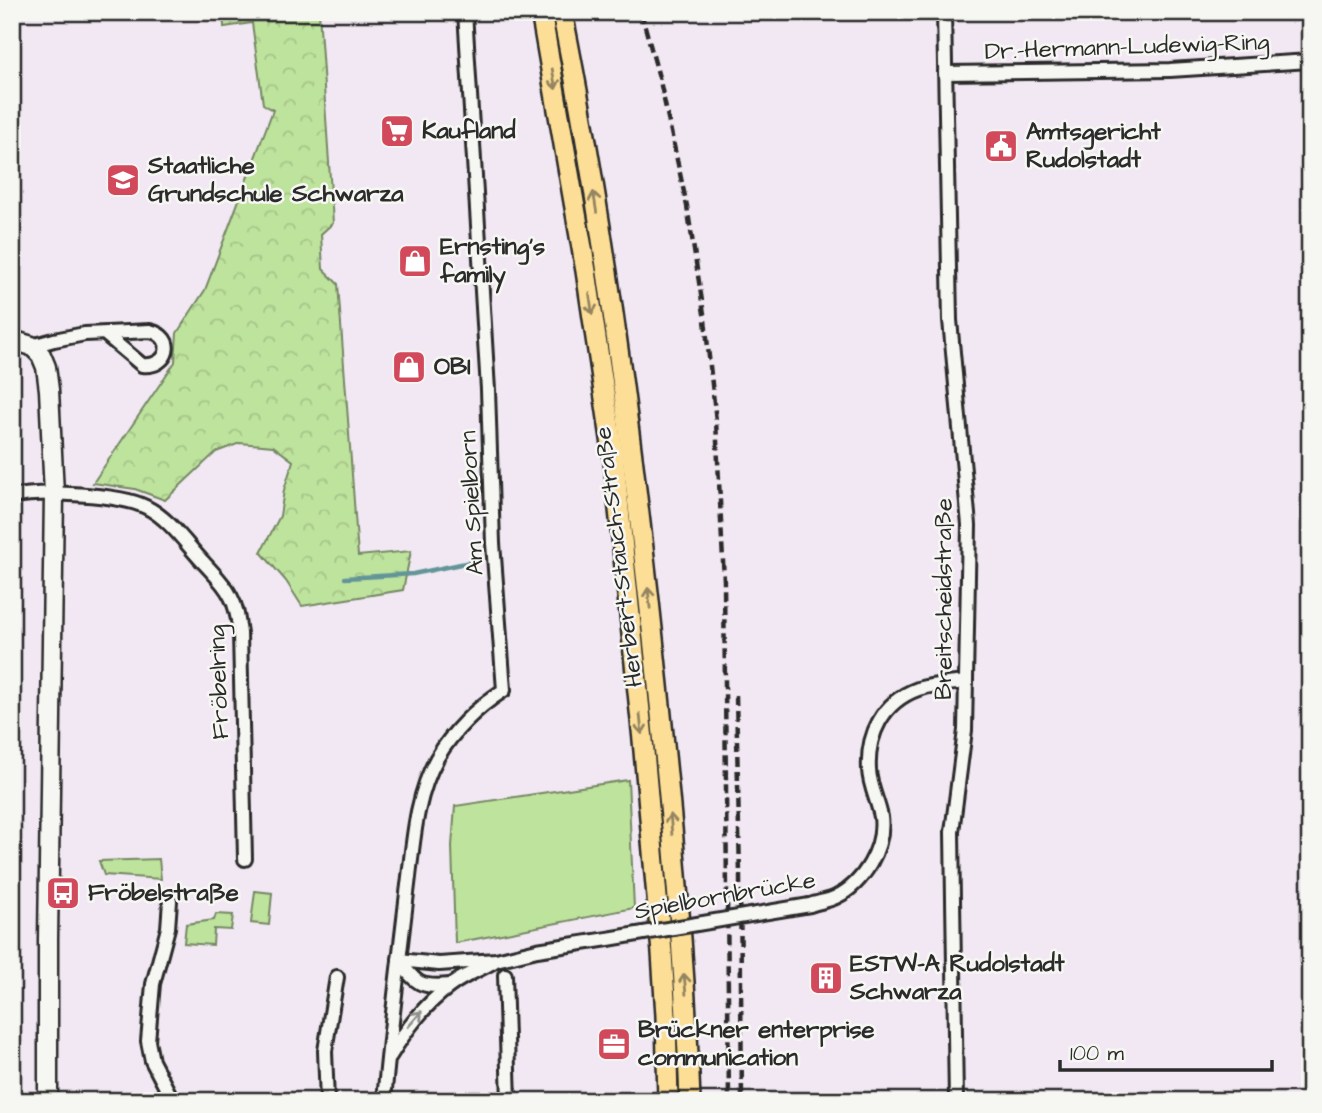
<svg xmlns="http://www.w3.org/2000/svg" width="1322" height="1113" viewBox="0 0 1322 1113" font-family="'Architects Daughter',sans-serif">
<defs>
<pattern id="forest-crowns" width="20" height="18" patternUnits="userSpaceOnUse" patternTransform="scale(1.75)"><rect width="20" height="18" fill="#bee39d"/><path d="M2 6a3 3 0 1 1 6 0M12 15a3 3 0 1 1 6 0" fill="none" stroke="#a3c387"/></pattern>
</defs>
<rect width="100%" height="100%" fill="#f2e8f3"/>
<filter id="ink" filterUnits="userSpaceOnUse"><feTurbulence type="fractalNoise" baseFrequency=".0143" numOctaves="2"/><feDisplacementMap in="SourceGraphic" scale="14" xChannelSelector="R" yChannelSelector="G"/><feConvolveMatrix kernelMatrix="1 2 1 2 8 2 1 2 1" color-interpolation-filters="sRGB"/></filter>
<g filter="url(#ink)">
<!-- green -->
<g fill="#bee39d" stroke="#748764" stroke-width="2">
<polygon points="628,780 634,908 455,943 452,846 455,806"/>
<polygon points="159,859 161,879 104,875 99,861"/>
<polygon points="255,891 272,893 269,925 251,923"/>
<polygon points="216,914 233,915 231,930 214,929 213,945 184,943 186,924 214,920"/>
<polygon points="669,939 672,939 680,1101 678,1101"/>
</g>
<!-- forest -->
<polygon fill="url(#forest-crowns)" stroke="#748764" stroke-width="2" points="223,12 319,12 333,223 321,234 323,269 338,284 358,556 411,551 403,590 302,606 286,581 261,552 280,516 284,490 293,461 273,446 240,443 216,452 165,500 135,489 93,483 175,362 177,333 205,290 273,110 263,104 252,23 224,27"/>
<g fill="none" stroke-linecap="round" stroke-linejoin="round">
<!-- stream -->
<polyline stroke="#639598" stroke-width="4.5" points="345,578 413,574 475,561"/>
<!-- street casing -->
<g stroke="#2b2b2b" stroke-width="18">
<g id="street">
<polyline points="944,12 950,320 969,525 965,730 952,832 956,1101"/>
<polyline points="945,73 1170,70 1310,61"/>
<path d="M32,346L54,340L85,334L150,331C177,337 169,368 142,365L105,334"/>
<path d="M12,497C41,490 120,494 146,507C170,519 186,544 204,563C213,573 225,584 231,597C237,608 238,620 240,633L245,859"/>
<polyline points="170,901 168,928 153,984 148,1041 152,1061 173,1101"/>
<path d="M810,905C818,902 828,901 836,897C863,884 885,848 881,817C878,801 870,787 869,770C867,735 882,702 918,689C932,684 950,684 966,682"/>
<polyline points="399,960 439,964 496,960 537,950 608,939"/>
<path d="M399,960C416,984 420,988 450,985"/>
<polyline points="505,975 509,1101"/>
<path d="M390,1056C406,1030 424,1005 450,986C463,976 479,970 493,962"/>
<polyline points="327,1101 325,1051 337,977"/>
<path d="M384,1101C390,1031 399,962 407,893C413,849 414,799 437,758C453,731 478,707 504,690L493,543L488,390L465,12"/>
</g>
</g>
<!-- secondary casing -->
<g stroke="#2b2b2b" stroke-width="23">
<polyline id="secondary" points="12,340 32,346 41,355 46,367 49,390 54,494 48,940 48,1101"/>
</g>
<!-- primary casing -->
<g stroke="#2b2b2b" stroke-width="24">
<g id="primary">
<polyline points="541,12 586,271 613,452 643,740 662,953 666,1016 668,1101"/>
<path d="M562,12C601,207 627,404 649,601C667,767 684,934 690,1101"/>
</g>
</g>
<!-- street -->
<use href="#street" stroke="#f6f6f2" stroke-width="12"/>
<!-- secondary -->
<use href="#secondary" stroke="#f6f6f2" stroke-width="18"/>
<!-- primary -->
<use href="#primary" stroke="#fcde96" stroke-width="19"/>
<!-- rail -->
<g stroke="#2b2b2b" stroke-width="4.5" stroke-dasharray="10 5" stroke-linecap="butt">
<polyline points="641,12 660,81 687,206 705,320 716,421 724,581 729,1101"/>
<polyline points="736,695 740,875 742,1101"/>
</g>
<!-- street-bridge casing -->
<g stroke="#2b2b2b" stroke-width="18" stroke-linecap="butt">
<polyline id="street-bridge" points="608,939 810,905"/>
</g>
<!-- street-bridge -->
<use href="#street-bridge" stroke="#f6f6f2" stroke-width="12"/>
</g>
<!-- one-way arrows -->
<defs><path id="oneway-shaft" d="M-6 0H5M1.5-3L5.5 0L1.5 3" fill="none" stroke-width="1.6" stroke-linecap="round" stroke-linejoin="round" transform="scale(1.75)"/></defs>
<g stroke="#948460">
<use href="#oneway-shaft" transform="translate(554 79) rotate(80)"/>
<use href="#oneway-shaft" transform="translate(595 202) rotate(-99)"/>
<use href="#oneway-shaft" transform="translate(591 304) rotate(82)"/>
<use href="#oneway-shaft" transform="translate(649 598) rotate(-96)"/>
<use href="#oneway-shaft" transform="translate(641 724) rotate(84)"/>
<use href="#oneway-shaft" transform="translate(671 824) rotate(-95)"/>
<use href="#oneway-shaft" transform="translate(685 984) rotate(-95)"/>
</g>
<use stroke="#90908e" href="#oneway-shaft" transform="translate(415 1019) rotate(-49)"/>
</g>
<!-- icons -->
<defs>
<g id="supermarket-square" transform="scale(1.75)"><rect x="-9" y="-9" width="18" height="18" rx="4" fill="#d1495b" stroke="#f6f6f2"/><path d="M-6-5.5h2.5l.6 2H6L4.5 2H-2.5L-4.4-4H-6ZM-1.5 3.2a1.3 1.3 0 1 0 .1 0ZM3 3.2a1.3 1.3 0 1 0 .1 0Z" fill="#fff"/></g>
<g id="civic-square" transform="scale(1.75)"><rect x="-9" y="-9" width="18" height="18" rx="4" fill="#d1495b" stroke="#f6f6f2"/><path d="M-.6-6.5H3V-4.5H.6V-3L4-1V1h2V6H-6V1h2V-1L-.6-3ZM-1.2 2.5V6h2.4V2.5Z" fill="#fff"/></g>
<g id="school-square" transform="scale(1.75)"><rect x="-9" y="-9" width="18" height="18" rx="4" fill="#d1495b" stroke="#f6f6f2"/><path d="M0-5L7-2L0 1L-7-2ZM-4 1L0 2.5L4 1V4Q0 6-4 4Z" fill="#fff"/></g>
<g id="shop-square" transform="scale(1.75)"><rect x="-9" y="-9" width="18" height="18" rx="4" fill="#d1495b" stroke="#f6f6f2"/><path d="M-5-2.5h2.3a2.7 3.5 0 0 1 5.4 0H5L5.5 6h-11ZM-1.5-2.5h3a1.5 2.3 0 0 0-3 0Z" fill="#fff"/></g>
<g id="bus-square" transform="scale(1.75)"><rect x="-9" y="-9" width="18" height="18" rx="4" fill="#d1495b" stroke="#f6f6f2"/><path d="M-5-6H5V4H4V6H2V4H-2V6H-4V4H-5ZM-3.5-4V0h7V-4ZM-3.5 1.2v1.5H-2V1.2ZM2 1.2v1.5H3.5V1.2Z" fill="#fff"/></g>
<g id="building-square" transform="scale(1.75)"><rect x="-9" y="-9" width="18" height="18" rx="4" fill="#d1495b" stroke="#f6f6f2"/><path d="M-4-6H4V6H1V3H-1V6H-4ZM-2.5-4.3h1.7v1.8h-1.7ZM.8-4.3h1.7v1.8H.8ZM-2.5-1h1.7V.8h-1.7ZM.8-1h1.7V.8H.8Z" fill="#fff"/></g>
<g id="office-square" transform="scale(1.75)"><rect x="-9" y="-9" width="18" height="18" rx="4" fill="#d1495b" stroke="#f6f6f2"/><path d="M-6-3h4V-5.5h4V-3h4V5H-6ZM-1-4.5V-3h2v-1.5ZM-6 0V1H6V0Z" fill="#fff"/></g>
</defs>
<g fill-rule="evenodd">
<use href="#supermarket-square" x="397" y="131"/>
<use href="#civic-square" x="1001" y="146"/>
<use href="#school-square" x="123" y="180"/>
<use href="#shop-square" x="415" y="261"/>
<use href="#shop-square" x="409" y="367"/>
<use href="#bus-square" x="63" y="893"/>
<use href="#building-square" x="826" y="978"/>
<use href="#office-square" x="614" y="1044"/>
</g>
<g text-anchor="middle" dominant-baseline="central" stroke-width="5" stroke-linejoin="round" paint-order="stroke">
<!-- street labels -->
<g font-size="24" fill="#2b2b2b" stroke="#f6f6f2">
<text transform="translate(1127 47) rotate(-2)">Dr.-Hermann-Ludewig-Ring</text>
<text transform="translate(472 503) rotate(-93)">Am Spielborn</text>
<text transform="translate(619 557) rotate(-97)">Herbert-Stauch-Straße</text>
<text transform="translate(944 599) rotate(-90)">Breitscheidstraße</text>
<text transform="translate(219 682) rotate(-92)">Fröbelring</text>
<text transform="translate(725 896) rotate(-10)">Spielbornbrücke</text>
</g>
<!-- poi labels -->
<g font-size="24" font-weight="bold" fill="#2b2b2b" stroke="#f6f6f2" text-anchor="start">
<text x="422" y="131">Kaufland</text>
<text x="1026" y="132">Amtsgericht<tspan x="1026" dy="28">Rudolstadt</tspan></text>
<text x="148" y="166">Staatliche<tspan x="148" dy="28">Grundschule Schwarza</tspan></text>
<text x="440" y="247">Ernsting's<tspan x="440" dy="28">family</tspan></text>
<text x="434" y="367">OBI</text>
<text x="88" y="893">Fröbelstraße</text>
<text x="850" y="964">ESTW-A Rudolstadt<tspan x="850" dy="28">Schwarza</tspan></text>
<text x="638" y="1030">Brückner enterprise<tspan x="638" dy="28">communication</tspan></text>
</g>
</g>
<!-- margin -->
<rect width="1322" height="1113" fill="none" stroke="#f6f6f2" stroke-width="42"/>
<rect x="21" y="21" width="1280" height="1071" fill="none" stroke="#2b2b2b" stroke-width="2.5" filter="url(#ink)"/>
<!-- scale -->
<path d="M1060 1060v10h212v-10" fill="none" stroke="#2b2b2b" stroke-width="3.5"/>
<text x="1070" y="1060" font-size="21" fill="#2b2b2b" stroke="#f6f6f2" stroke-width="5" paint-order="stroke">100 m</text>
</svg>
